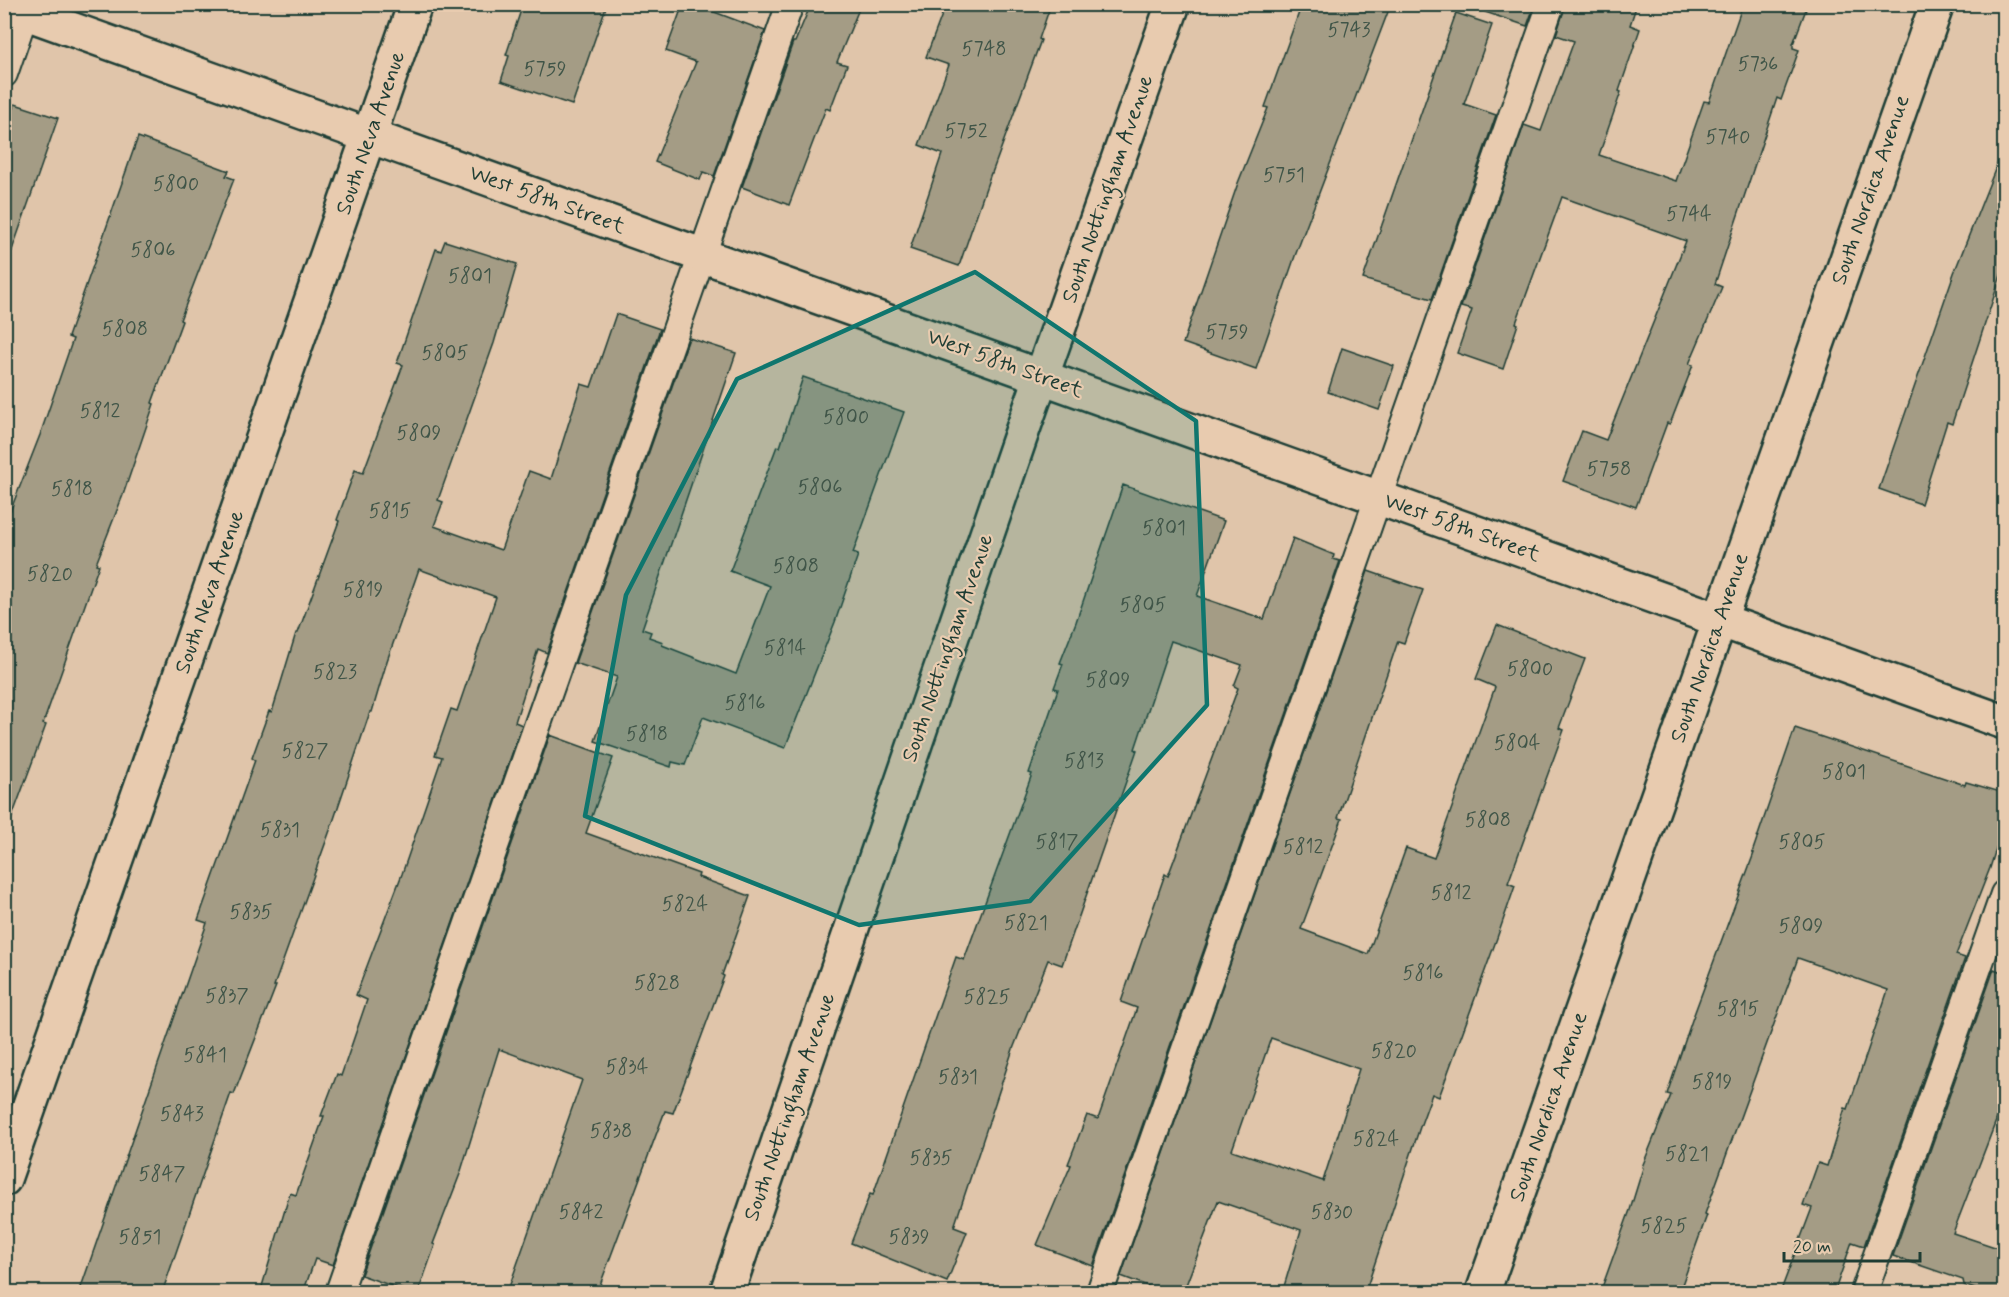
<svg xmlns="http://www.w3.org/2000/svg" width="2009" height="1297" viewBox="0 0 2009 1297" font-family="Mynerve,sans-serif">
<rect width="100%" height="100%" fill="#e0c5aa"/>
<filter id="ink" filterUnits="userSpaceOnUse"><feTurbulence type="fractalNoise" baseFrequency=".0167" numOctaves="2"/><feDisplacementMap in="SourceGraphic" scale="12" xChannelSelector="R" yChannelSelector="G"/><feConvolveMatrix kernelMatrix="1 2 1 2 8 2 1 2 1" color-interpolation-filters="sRGB"/></filter>
<g filter="url(#ink)">
<!-- building -->
<g fill="#a49c85" stroke="#1f3d34" stroke-width="1.5" fill-rule="evenodd">
<polygon points="523,4 607,4 572,105 501,81 509,56 506,55"/>
<polygon points="683,4 693,4 765,31 714,176 703,172 700,180 655,162 696,62 666,51"/>
<polygon points="811,4 861,4 837,62 847,65 830,110 826,108 789,205 742,187 793,42 795,42"/>
<polygon points="946,4 1051,4 1039,39 1041,40 992,173 991,173 959,266 910,249 942,154 919,145 949,65 926,57"/>
<polygon points="1302,4 1391,4 1295,256 1256,369 1183,343 1238,183 1268,108 1265,107"/>
<polygon points="1486,4 1535,4 1527,26 1485,12"/>
<polygon points="1566,4 1637,4 1630,25 1640,29 1619,91 1621,92 1599,155 1676,181 1704,101 1709,102 1743,4 1808,4 1793,44 1793,48 1799,50 1781,100 1777,98 1715,284 1722,287 1689,364 1693,365 1670,424 1667,423 1636,507 1563,481 1582,431 1606,440 1686,241 1562,197 1516,323 1518,324 1503,369 1457,353 1472,310 1461,307 1524,125 1541,131 1574,41 1556,35"/>
<polygon points="1456,13 1492,25 1464,104 1496,115 1432,299 1363,279"/>
<polygon points="15,104 58,118 10,256 4,255 4,136"/>
<polygon points="138,137 229,171 226,176 234,179 180,320 182,321 152,403 154,404 123,495 96,564 99,565 43,724 46,725 9,825 4,825 4,527 40,435 73,339 68,337"/>
<polygon points="2002,152 2004,152 2004,266 1952,424 1947,422 1921,504 1879,489 1954,273"/>
<polygon points="445,241 517,264 494,343 438,500 443,502 434,526 501,550 529,471 551,479 581,384 591,387 616,314 660,329 547,653 538,649 515,722 522,725 333,1265 315,1259 303,1293 260,1293 290,1193 296,1195 324,1116 321,1116 337,1074 341,1076 367,1000 356,995 402,874 442,757 435,755 451,709 457,711 496,597 419,569 387,661 372,712 370,712 333,822 274,986 276,986 234,1094 231,1093 162,1293 79,1293 207,923 198,920 255,760 252,758 269,711 272,712 296,633 298,633 339,521 337,520 355,470 363,473 403,365 397,363 436,249 441,251"/>
<polygon points="689,338 736,353 642,629 651,632 649,637 663,642 662,645 736,674 770,586 730,571 777,446 780,447 803,377 904,412 853,553 858,555 835,622 785,748 703,717 685,765 672,762 671,767 595,741 617,677 575,663"/>
<polygon points="1342,348 1394,366 1379,410 1328,392"/>
<polygon points="1123,485 1224,521 1197,596 1264,619 1293,538 1334,555 1333,559 1340,561 1093,1266 1037,1245 1071,1165 1068,1164 1087,1115 1098,1119 1137,1008 1121,1002 1165,874 1168,876 1238,688 1234,686 1242,665 1171,641 1135,749 1137,750 1062,965 1048,960 1013,1049 954,1227 967,1232 947,1282 851,1243 870,1194 873,1195 956,957 964,960 1032,774 1029,773 1058,689 1054,688 1063,664 1060,663 1076,622"/>
<path d="M1368,571L1423,590L1404,643L1398,641L1338,818L1342,819L1301,929L1368,954L1406,848L1434,858L1495,687L1476,679L1497,625L1585,659L1559,728L1564,730L1508,883L1515,886L1497,938L1439,1097L1432,1094L1420,1127L1365,1293H1282L1301,1230L1218,1201L1183,1293H1166L1121,1276ZM1271,1038L1359,1069L1323,1181L1232,1150Z"/>
<polygon points="1795,728 1965,785 1966,782 2004,793 2004,823 1990,868 1956,955 1965,958 1864,1246 1852,1242 1834,1293 1780,1293 1812,1208 1803,1205 1818,1163 1827,1166 1845,1108 1848,1109 1888,990 1798,958 1705,1214 1707,1215 1679,1293 1600,1293 1630,1210 1643,1168 1642,1167 1671,1095 1667,1094 1692,1020 1754,853 1752,853"/>
<polygon points="550,735 613,758 586,833 699,874 698,877 750,896 722,975 724,976 673,1113 665,1111 597,1293 507,1293 582,1080 499,1049 460,1174 433,1244 435,1245 418,1293 412,1293 361,1275"/>
<polygon points="1994,969 2004,973 2004,1100 1953,1233 2004,1250 2004,1293 1985,1293 1964,1285 1963,1280 1893,1256"/>
</g>
<g fill="none" stroke-linecap="round" stroke-linejoin="round">
<!-- service casing -->
<g stroke="#1f3d34" stroke-width="30">
<g id="service">
<polyline points="4,74 28,4"/>
<polyline points="339,1292 790,4"/>
<polyline points="1100,1292 1551,4"/>
<polyline points="1864,1292 2004,894"/>
</g>
</g>
<!-- minor casing -->
<g stroke="#1f3d34" stroke-width="38">
<g id="minor">
<polyline points="4,5 2004,722"/>
<polyline points="4,1179 415,4"/>
<polyline points="727,1292 1022,432 1173,4"/>
<polyline points="1483,1292 1937,4"/>
</g>
</g>
<!-- service -->
<use href="#service" stroke="#e8cbaf" stroke-width="26"/>
<!-- minor -->
<use href="#minor" stroke="#e8cbaf" stroke-width="33"/>
</g>
</g>
<!-- marked area -->
<path fill="#0f766e" fill-opacity="0.2" stroke="#0f766e" stroke-width="4.5" stroke-linejoin="round" d="M975,272L1196,421L1207,705L1030,901L859,925L585,816L626,595L737,379Z"/>
<g text-anchor="middle" dominant-baseline="central" stroke-width="4.5" stroke-linejoin="round" paint-order="stroke">
<!-- number labels -->
<g font-size="20" fill="#405548">
<text x="1349" y="30">5743</text>
<text x="984" y="49">5748</text>
<text x="1758" y="64">5736</text>
<text x="545" y="69">5759</text>
<text x="966" y="131">5752</text>
<text x="1728" y="137">5740</text>
<text x="1284" y="175">5751</text>
<text x="176" y="184">5800</text>
<text x="1689" y="214">5744</text>
<text x="153" y="250">5806</text>
<text x="470" y="276">5801</text>
<text x="125" y="329">5808</text>
<text x="1227" y="332">5759</text>
<text x="445" y="353">5805</text>
<text x="100" y="411">5812</text>
<text x="846" y="417">5800</text>
<text x="419" y="433">5809</text>
<text x="1609" y="469">5758</text>
<text x="820" y="487">5806</text>
<text x="72" y="489">5818</text>
<text x="390" y="511">5815</text>
<text x="1164" y="528">5801</text>
<text x="796" y="566">5808</text>
<text x="50" y="574">5820</text>
<text x="363" y="590">5819</text>
<text x="1143" y="605">5805</text>
<text x="785" y="648">5814</text>
<text x="1530" y="669">5800</text>
<text x="335" y="672">5823</text>
<text x="1108" y="680">5809</text>
<text x="745" y="703">5816</text>
<text x="647" y="734">5818</text>
<text x="1517" y="743">5804</text>
<text x="305" y="751">5827</text>
<text x="1084" y="761">5813</text>
<text x="1844" y="772">5801</text>
<text x="1488" y="820">5808</text>
<text x="280" y="830">5831</text>
<text x="1057" y="842">5817</text>
<text x="1802" y="842">5805</text>
<text x="1303" y="847">5812</text>
<text x="1451" y="893">5812</text>
<text x="685" y="904">5824</text>
<text x="251" y="912">5835</text>
<text x="1026" y="923">5821</text>
<text x="1801" y="926">5809</text>
<text x="1423" y="973">5816</text>
<text x="657" y="983">5828</text>
<text x="227" y="996">5837</text>
<text x="987" y="997">5825</text>
<text x="1738" y="1009">5815</text>
<text x="1394" y="1051">5820</text>
<text x="205" y="1055">5841</text>
<text x="627" y="1067">5834</text>
<text x="958" y="1077">5831</text>
<text x="1712" y="1082">5819</text>
<text x="182" y="1114">5843</text>
<text x="611" y="1131">5838</text>
<text x="1376" y="1139">5824</text>
<text x="1687" y="1154">5821</text>
<text x="931" y="1158">5835</text>
<text x="162" y="1174">5847</text>
<text x="581" y="1212">5842</text>
<text x="1332" y="1212">5830</text>
<text x="1664" y="1226">5825</text>
<text x="140" y="1237">5851</text>
<text x="909" y="1237">5839</text>
</g>
<!-- street labels -->
<g font-size="22" fill="#1f3d34" stroke="#e8cbaf">
<text transform="translate(371 133) rotate(-71)">South Neva Avenue</text>
<text transform="translate(1108 189) rotate(-71)">South Nottingham Avenue</text>
<text transform="translate(1871 190) rotate(-71)">South Nordica Avenue</text>
<text transform="translate(547 200) rotate(20)">West 58th Street</text>
<text transform="translate(1005 364) rotate(20)">West 58th Street</text>
<text transform="translate(1462 528) rotate(20)">West 58th Street</text>
<text transform="translate(210 592) rotate(-71)">South Neva Avenue</text>
<text transform="translate(948 648) rotate(-71)">South Nottingham Avenue</text>
<text transform="translate(1710 648) rotate(-71)">South Nordica Avenue</text>
<text transform="translate(790 1107) rotate(-71)">South Nottingham Avenue</text>
<text transform="translate(1549 1107) rotate(-71)">South Nordica Avenue</text>
</g>
</g>
<!-- margin -->
<rect width="2009" height="1297" fill="none" stroke="#e8cbaf" stroke-width="24"/>
<rect x="12" y="12" width="1985" height="1273" fill="none" stroke="#1f3d34" stroke-width="2" filter="url(#ink)"/>
<!-- scale -->
<path d="M1784 1252v9h136v-9" fill="none" stroke="#1f3d34" stroke-width="3"/>
<text x="1793" y="1252" font-size="18" fill="#1f3d34" stroke="#e8cbaf" stroke-width="4.5" paint-order="stroke">20 m</text>
</svg>
